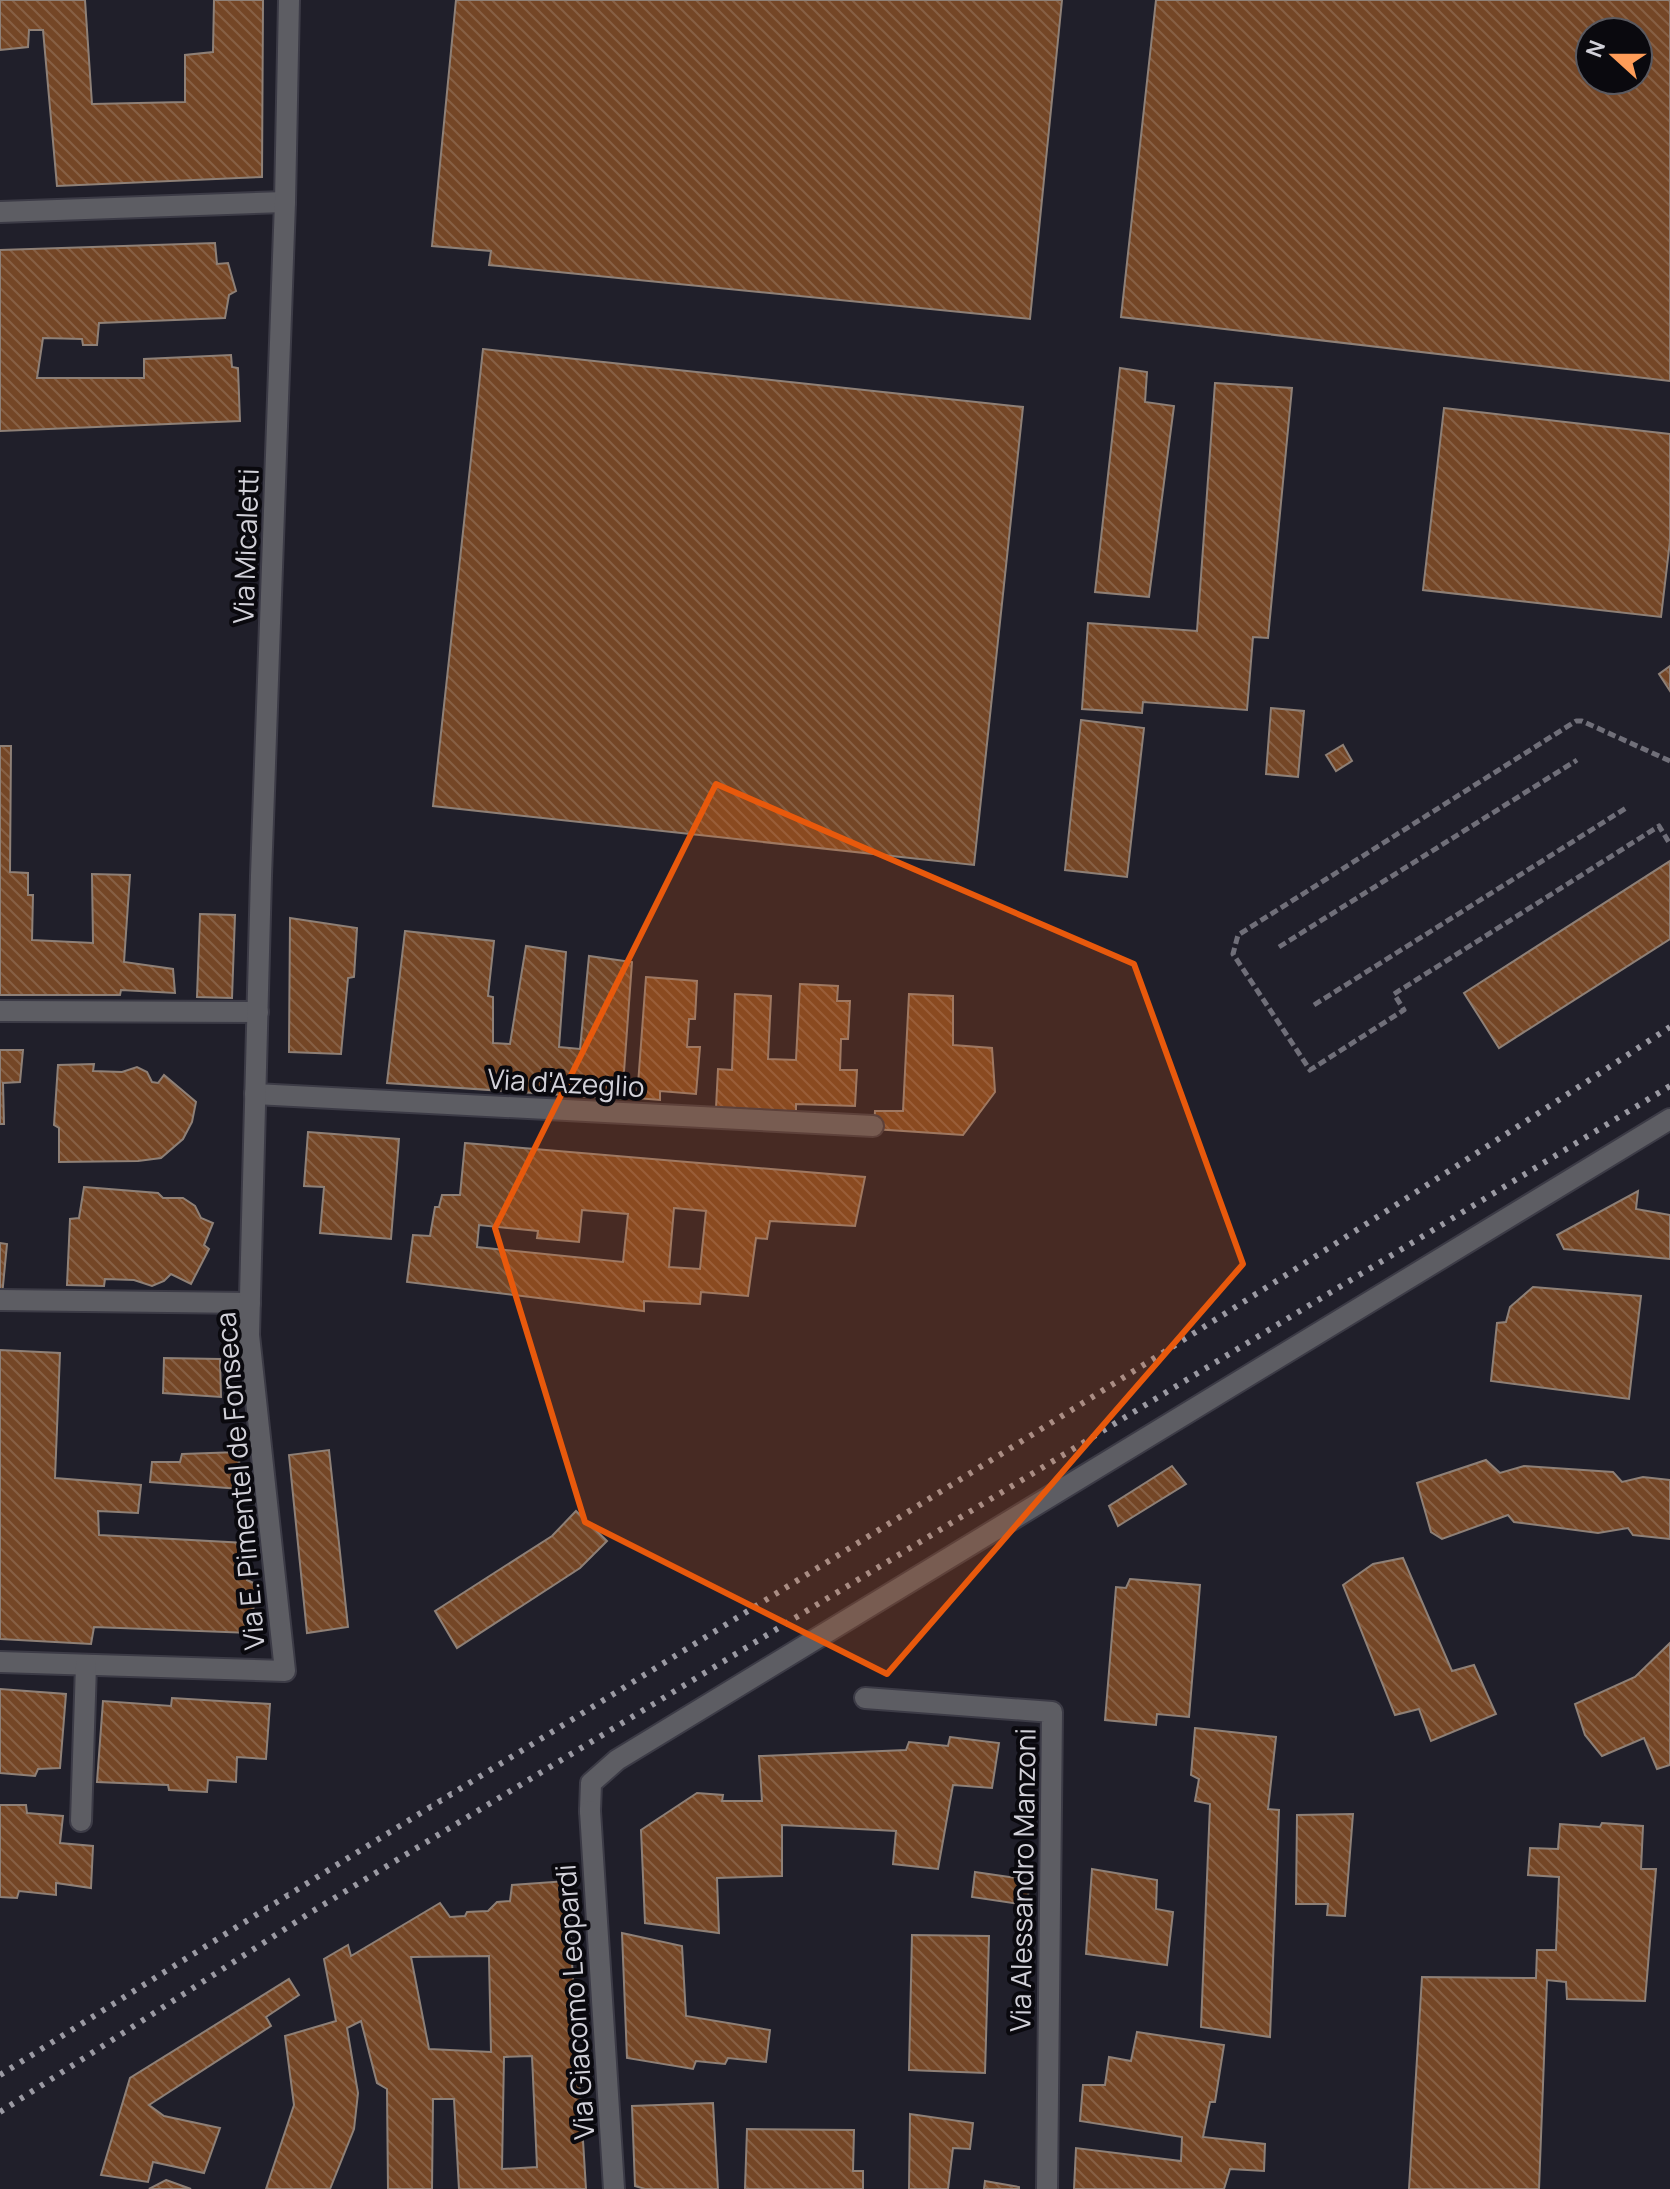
<svg xmlns="http://www.w3.org/2000/svg" width="1670" height="2189" viewBox="0 0 1670 2189" font-family="Manrope,sans-serif">
<defs>
<pattern id="building-back-hatch" width="6" height="6" patternUnits="userSpaceOnUse" patternTransform="scale(2)"><rect width="6" height="6" fill="#744626"/><path d="M-1 5l2 2M0 0l6 6M5-1l2 2" fill="none" stroke="#876045"/></pattern>
</defs>
<rect width="100%" height="100%" fill="#201f2a"/>
<!-- building -->
<g fill="url(#building-back-hatch)" stroke="#8e8077" stroke-width="2" fill-rule="evenodd">
<polygon points="0,0 85,0 92,104 185,102 185,55 213,52 214,0 263,0 262,177 57,186 43,30 29,30 28,47 0,50"/>
<polygon points="456,0 1062,0 1030,319 489,265 491,251 432,246"/>
<path d="M1156,0H1670V381L1121,317ZM1590,32H1638V80H1590Z"/>
<polygon points="215,243 217,264 228,263 236,291 229,295 225,318 99,323 97,345 83,345 82,339 43,338 37,378 144,378 144,359 231,355 232,367 238,368 240,421 0,431 0,250"/>
<polygon points="483,349 1023,407 974,865 433,806"/>
<polygon points="1120,368 1147,372 1145,402 1174,406 1149,597 1095,592"/>
<polygon points="1215,383 1292,388 1268,638 1253,637 1247,710 1143,702 1142,713 1082,709 1088,623 1197,631"/>
<polygon points="1444,408 1670,434 1670,541 1661,617 1423,590"/>
<polygon points="1670,666 1670,691 1659,674"/>
<polygon points="1271,708 1304,711 1298,777 1266,774"/>
<polygon points="1081,720 1144,728 1127,877 1065,870"/>
<polygon points="1343,745 1352,761 1336,771 1326,755"/>
<polygon points="0,746 11,746 10,872 28,873 28,895 33,895 32,940 93,943 92,874 130,875 124,962 173,969 175,993 121,990 120,995 0,995"/>
<polygon points="1670,861 1670,939 1499,1048 1464,993"/>
<polygon points="200,914 235,915 232,998 197,997"/>
<polygon points="290,918 357,928 354,977 348,978 341,1054 289,1052"/>
<polygon points="405,931 494,941 488,996 493,997 493,1043 510,1044 526,946 566,952 559,1047 580,1049 589,956 632,962 622,1099 387,1083"/>
<polygon points="646,977 697,981 695,1019 689,1019 687,1047 700,1047 696,1094 660,1091 660,1100 637,1098"/>
<polygon points="800,984 838,986 837,1001 850,1001 848,1039 841,1039 840,1070 857,1070 855,1106 796,1104 796,1112 716,1108 718,1069 732,1070 735,994 771,996 768,1059 796,1060"/>
<polygon points="909,994 953,996 953,1045 992,1048 995,1092 963,1135 874,1129 875,1111 903,1111"/>
<polygon points="0,1050 23,1050 20,1082 3,1083 4,1124 0,1124"/>
<polygon points="94,1064 93,1071 122,1072 137,1067 147,1072 152,1082 158,1083 164,1075 196,1102 192,1122 183,1139 161,1158 138,1161 59,1162 59,1128 54,1125 58,1065"/>
<polygon points="308,1132 399,1139 391,1239 320,1233 324,1187 304,1186"/>
<path d="M465,1143L865,1177L855,1226L770,1221L767,1239L756,1238L748,1296L701,1292L700,1304L644,1301V1311L407,1282L413,1235L430,1236L435,1207H439L442,1195H460ZM674,1208L706,1211L700,1269L669,1267ZM582,1210L628,1214L623,1262L477,1247L479,1225L538,1231L537,1238L579,1242Z"/>
<polygon points="84,1187 158,1193 163,1198 183,1198 195,1206 201,1218 213,1223 204,1245 209,1249 191,1284 171,1274 164,1281 152,1286 134,1280 105,1279 104,1286 67,1285 70,1219 79,1218"/>
<polygon points="1638,1191 1636,1209 1670,1215 1670,1259 1564,1249 1557,1235"/>
<polygon points="0,1243 7,1244 2,1296 0,1295"/>
<polygon points="1533,1287 1641,1296 1629,1399 1491,1381 1497,1323 1506,1322 1510,1307"/>
<polygon points="0,1350 60,1353 55,1478 141,1485 138,1513 98,1511 99,1535 246,1543 247,1580 256,1584 251,1633 94,1627 91,1644 0,1639"/>
<polygon points="164,1358 220,1359 221,1397 163,1393"/>
<polygon points="329,1450 348,1627 307,1633 289,1455"/>
<polygon points="239,1452 240,1489 150,1482 152,1462 180,1462 182,1454"/>
<polygon points="1486,1460 1500,1473 1524,1466 1613,1472 1622,1482 1643,1477 1670,1480 1670,1539 1633,1535 1628,1528 1598,1533 1514,1522 1508,1515 1442,1539 1431,1532 1417,1483"/>
<polygon points="1172,1466 1186,1484 1118,1526 1109,1506"/>
<polygon points="576,1511 607,1541 580,1568 457,1648 435,1611 552,1536"/>
<polygon points="1403,1558 1452,1671 1474,1665 1496,1714 1431,1741 1419,1709 1395,1715 1343,1585 1373,1564"/>
<polygon points="1130,1579 1200,1585 1189,1717 1157,1714 1156,1725 1105,1720 1116,1587 1126,1588"/>
<polygon points="1670,1643 1670,1765 1657,1769 1644,1738 1602,1756 1585,1735 1575,1704 1635,1677"/>
<polygon points="0,1689 66,1694 60,1768 38,1769 35,1776 0,1773"/>
<polygon points="172,1698 270,1704 266,1759 237,1757 236,1782 208,1780 207,1792 169,1790 168,1785 97,1782 103,1701 171,1706"/>
<polygon points="1195,1728 1276,1737 1268,1809 1279,1810 1270,2037 1201,2027 1210,1804 1195,1801 1199,1779 1191,1775"/>
<polygon points="950,1737 999,1743 992,1788 953,1785 938,1869 893,1864 896,1831 782,1825 782,1876 717,1878 719,1933 645,1923 641,1830 697,1793 723,1795 722,1801 762,1801 759,1756 906,1750 909,1742 948,1746"/>
<polygon points="0,1805 26,1805 27,1813 63,1816 60,1843 93,1846 91,1888 56,1883 56,1895 19,1891 17,1898 0,1897"/>
<polygon points="1353,1814 1345,1916 1327,1915 1328,1904 1296,1904 1297,1815"/>
<polygon points="1602,1823 1643,1826 1641,1869 1656,1869 1645,2001 1567,1999 1566,1982 1547,1980 1539,2189 1409,2189 1422,1977 1536,1978 1537,1950 1556,1950 1559,1877 1528,1875 1530,1848 1558,1849 1560,1824 1600,1827"/>
<polygon points="1092,1869 1157,1880 1156,1909 1173,1912 1167,1965 1086,1954"/>
<polygon points="975,1872 1030,1880 1027,1905 972,1897"/>
<path d="M567,1881L586,2189H459L454,2099H433L432,2189H388L387,2089L377,2083L361,2021L347,2028L358,2093L354,2129L330,2189H266L294,2105L285,2036L336,2021L324,1959L348,1945L351,1956L440,1903L450,1917L465,1916L467,1912L488,1911L497,1902L510,1901L512,1885ZM489,1956L491,2052L429,2049L411,1957ZM532,2056L537,2167L502,2169L504,2057Z"/>
<polygon points="622,1933 682,1946 686,2016 770,2030 766,2062 728,2058 725,2064 696,2061 693,2069 627,2058"/>
<polygon points="912,1935 989,1936 985,2073 909,2070"/>
<polygon points="289,1979 299,1995 266,2017 271,2026 149,2105 164,2116 220,2128 204,2173 153,2162 148,2182 101,2175 130,2078"/>
<polygon points="1137,2032 1224,2045 1215,2102 1210,2102 1203,2137 1265,2144 1264,2171 1230,2169 1224,2189 1074,2189 1076,2148 1181,2161 1182,2137 1080,2121 1083,2085 1105,2085 1109,2057 1131,2061"/>
<polygon points="713,2103 718,2189 645,2189 635,2186 632,2106"/>
<polygon points="910,2114 973,2123 970,2149 953,2148 948,2189 909,2189"/>
<polygon points="747,2129 854,2130 853,2171 863,2171 863,2189 745,2189"/>
<polygon points="166,2180 191,2189 149,2189"/>
<polygon points="985,2181 1019,2187 1019,2189 984,2189"/>
</g>
<g fill="none" stroke-linecap="round" stroke-linejoin="round">
<!-- lane casing -->
<g stroke="#3c3b46" stroke-width="24">
<polyline id="lane" points="590,1811 591,1783 617,1760 1670,1119"/>
</g>
<!-- street casing -->
<g stroke="#3c3b46" stroke-width="24">
<g id="street">
<polyline points="0,212 285,202"/>
<polyline points="0,1011 258,1012"/>
<polyline points="255,1094 873,1126"/>
<polyline points="0,1300 250,1303"/>
<polyline points="0,1662 285,1671 249,1335 261,876 285,202 289,0"/>
<polyline points="865,1698 1052,1712 1047,2189"/>
<polyline points="590,1811 614,2189"/>
<polyline points="81,1821 86,1665"/>
</g>
</g>
<!-- path -->
<g stroke="#706f79" stroke-width="5" stroke-dasharray="8 4" stroke-linecap="butt">
<polyline points="1670,761 1582,721 1576,721 1238,935 1233,954 1310,1070 1404,1010 1394,994 1659,826 1670,844"/>
<polyline points="1279,947 1577,760"/>
<polyline points="1314,1005 1626,808"/>
</g>
<!-- lane -->
<use href="#lane" stroke="#5d5d63" stroke-width="20"/>
<!-- street -->
<use href="#street" stroke="#5d5d63" stroke-width="20"/>
<!-- rail -->
<g stroke="#9b9aa3" stroke-width="6" stroke-dasharray="4 8" stroke-linecap="butt">
<path d="M0,2075C556,1725 1121,1389 1670,1027"/>
<polyline points="0,2112 313,1911 1670,1086"/>
</g>
</g>
<!-- marked area -->
<path fill="#e8590c" fill-opacity="0.2" stroke="#e8590c" stroke-width="6" stroke-linejoin="round" d="M716,784L1134,964L1243,1264L887,1674L585,1522L495,1228Z"/>
<g text-anchor="middle" dominant-baseline="central" stroke-width="8" stroke-linejoin="round" paint-order="stroke">
<!-- street labels -->
<g font-size="28" fill="#d2d1d9" stroke="#0a090e">
<text transform="translate(245 546) rotate(-88)">Via Micaletti</text>
<text transform="translate(566 1082) rotate(3)">Via d'Azeglio</text>
<text transform="translate(239 1481) rotate(-95)">Via E. Pimentel de Fonseca</text>
<text transform="translate(1022 1880) rotate(-89)">Via Alessandro Manzoni</text>
<text transform="translate(574 2002) rotate(-94)">Via Giacomo Leopardi</text>
</g>
</g>
<!-- north arrow -->
<g transform="translate(1614 56) rotate(291)"><circle r="38" fill="#0a090e" stroke="#5a595f" stroke-width="2"/>
<path d="M0-6L14 30L0 20L-14 30Z" fill="#fe9c58"/>
<text y="-12" font-size="22" font-weight="bold" text-anchor="middle" fill="#d2d1d9">N</text>
</g>
</svg>
